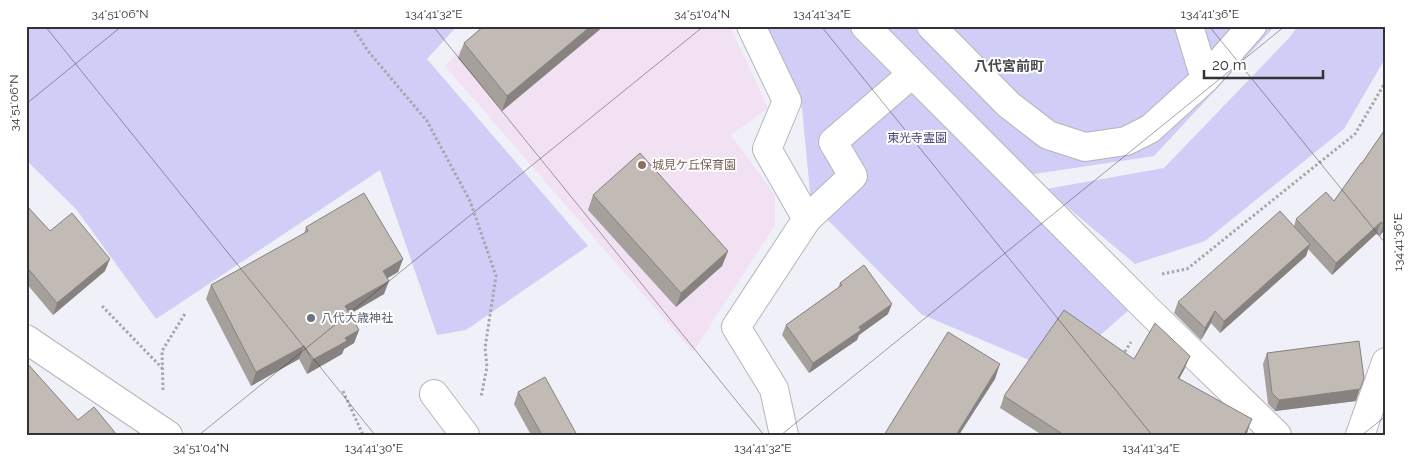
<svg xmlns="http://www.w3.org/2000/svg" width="1412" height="461" viewBox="0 0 1412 461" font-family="Raleway,'Noto Sans JP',sans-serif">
<rect width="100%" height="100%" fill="#f0f0f8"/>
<!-- education -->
<polygon fill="#f1e1f2" points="481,26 730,26 768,108 731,135 775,195 775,225 693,352 445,66"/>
<!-- green -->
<g fill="#d0cdf6">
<polygon points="26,26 457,26 427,59 588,246 466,330 437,335 380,170 156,319 76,209 26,160"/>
<polygon points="767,26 1275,26 1154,156 1021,176 1145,296 1098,337 1036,363 921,314 811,203 802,108"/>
<polygon points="1298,26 1386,26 1386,57 1344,129 1205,241 1135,264 1046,189 1164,168 1289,38"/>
</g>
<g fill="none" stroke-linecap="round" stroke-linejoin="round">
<!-- minor casing -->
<g stroke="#b5b5bc" stroke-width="30">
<g id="minor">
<polyline points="751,26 787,101 767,149 807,219 736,327 774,389 784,435"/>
<polyline points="865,26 1150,312 1277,435"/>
<polyline points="931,26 1009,105 1048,135 1085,147 1126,141 1150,129 1205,79 1252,26"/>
<polyline points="1189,26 1205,79"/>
<polyline points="807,219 853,176 833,142 912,74"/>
<polyline points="26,339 168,435"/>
<polyline points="434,394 465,435"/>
<polyline points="1360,435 1386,362"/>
</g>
</g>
<!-- path -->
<g stroke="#a6a6ad" stroke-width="3" stroke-dasharray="2.5 2.5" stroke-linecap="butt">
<polyline points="352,26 368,51 427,121 470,201 496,276 485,348 487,367 481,397"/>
<polyline points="1162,274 1187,269 1355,134 1386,81"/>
<polyline points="102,306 162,368"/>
<polyline points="1122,356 1131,342"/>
<polyline points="163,390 162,351 186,312"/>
<polyline points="343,391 363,435"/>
</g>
<!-- minor -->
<use href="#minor" stroke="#fff" stroke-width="28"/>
</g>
<!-- wall -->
<g fill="#a6a09c">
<polygon points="484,26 604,26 502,111 458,58 464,43"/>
<polygon points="1386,128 1386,227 1380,236 1376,234 1332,275 1308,249 1306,256 1220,333 1211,323 1201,340 1174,313 1178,302 1294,226 1296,219 1334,201 1362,163"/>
<polygon points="593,195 728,251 722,266 676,307 588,210"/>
<polygon points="26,205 50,231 105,271 53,315 26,283"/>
<polygon points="306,227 403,259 398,272 387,278 384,294 349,314 359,330 354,343 344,349 342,354 307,374 299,359 251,386 206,299 211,285 304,234"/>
<polygon points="840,283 888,314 859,335 857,340 809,373 782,335 786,325 838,288"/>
<polygon points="1267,353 1356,401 1275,411 1268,404 1263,364"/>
<polygon points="1185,368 1179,379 1248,431 1246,435 1042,435 1000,408 1004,396"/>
<polygon points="518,392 577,435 531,435 514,404"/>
</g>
<!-- shaded-wall -->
<g fill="#87827f">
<polygon points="591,26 604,26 502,111 507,96"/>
<polygon points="1386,221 1386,227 1380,236 1384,224"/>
<polygon points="1381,222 1376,234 1332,275 1336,263"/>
<polygon points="1310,244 1306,256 1220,333 1224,321"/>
<polygon points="728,251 722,266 676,307 681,293"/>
<polygon points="110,259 105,271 53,315 57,303"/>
<polygon points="403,259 398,272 378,284 383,271"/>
<polygon points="389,281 384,294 340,320 345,306"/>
<polygon points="892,304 888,314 859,335 857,340 809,373 813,363 859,327"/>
<polygon points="1215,311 1211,323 1201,340 1205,328"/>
<polygon points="359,330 354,343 344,349 342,354 307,374 312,360 345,338"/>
<polygon points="304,346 299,359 251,386 256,372"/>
<polygon points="1190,356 1185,368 1173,390 1178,378"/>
<polygon points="1000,364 995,379 959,435 956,435"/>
<polygon points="1360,389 1356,401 1275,411 1279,400"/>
<polygon points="1252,419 1246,435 1244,435"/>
</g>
<!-- building -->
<g fill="#c1bab5" stroke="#87827f">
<polygon points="484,26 591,26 507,96 464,43"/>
<polygon points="1386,128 1386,221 1384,224 1381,222 1336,263 1296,219 1326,192 1334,201 1361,163 1362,163"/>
<polygon points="640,153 728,251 681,293 593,195"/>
<polygon points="364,193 403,259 383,271 389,281 345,306 359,330 345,338 347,341 312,360 304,346 256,372 211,285 308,231 306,227"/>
<polygon points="26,205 50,231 72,213 110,259 57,303 26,266"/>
<polygon points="1280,211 1310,244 1224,321 1215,311 1205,328 1178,302"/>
<polygon points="864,265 892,304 859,327 861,330 813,363 786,325 842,285 840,283"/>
<polygon points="1064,310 1134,359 1155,323 1190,356 1178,378 1252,419 1244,435 1064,435 1004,396"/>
<polygon points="948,332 1000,364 956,435 884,435"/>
<polygon points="1359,341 1364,378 1360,389 1279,400 1272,393 1267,353"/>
<polygon points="26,362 78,420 94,407 117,435 30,435 26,431"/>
<polygon points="545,377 577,435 542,435 518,392"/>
</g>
<!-- ticks -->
<path fill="none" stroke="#333336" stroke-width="1" stroke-opacity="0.45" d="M45,26L375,435M433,26L764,435M821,26L1152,435M1209,26L1386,244M26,104L122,26M199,435L704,26M781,435L1285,26M1362,435L1386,416"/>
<!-- markers -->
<circle fill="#8d6e63" stroke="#fff" stroke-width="2" cx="642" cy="165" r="5"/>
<circle fill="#6b7280" stroke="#fff" stroke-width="2" cx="311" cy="318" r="5"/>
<g text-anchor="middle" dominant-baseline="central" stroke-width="4" stroke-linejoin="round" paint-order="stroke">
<!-- park labels -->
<g font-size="12" fill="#4b447b" stroke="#fff">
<text x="917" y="138">東光寺霊園</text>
</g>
<!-- education labels -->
<g font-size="12" fill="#785e54" stroke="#fff" text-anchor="start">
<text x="652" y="165">城見ケ丘保育園</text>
</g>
<!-- worship labels -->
<g font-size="12" fill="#5b616d" stroke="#fff" text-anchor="start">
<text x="321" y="318">八代大歳神社</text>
</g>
<!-- neighbourhood labels -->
<g font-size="14" font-weight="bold" fill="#4a4a51" stroke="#fff">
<text x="1009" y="66">八代宮前町</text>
</g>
</g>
<!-- border -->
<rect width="1412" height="461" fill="none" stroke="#ffffff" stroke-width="55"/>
<!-- scale -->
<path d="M1204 70v8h119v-8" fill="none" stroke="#333336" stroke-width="2.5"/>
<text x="1212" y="70" font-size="15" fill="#333336" stroke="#ffffff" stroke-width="4" paint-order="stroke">20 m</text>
<rect x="28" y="28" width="1356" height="406" fill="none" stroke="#333336" stroke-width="2"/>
<g font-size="12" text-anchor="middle" fill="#333336">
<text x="120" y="18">34°51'06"N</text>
<text x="434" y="18">134°41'32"E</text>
<text x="702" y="18">34°51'04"N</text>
<text x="822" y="18">134°41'34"E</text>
<text x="1210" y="18">134°41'36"E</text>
<text transform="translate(14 103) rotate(-90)" y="4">34°51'06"N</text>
<text transform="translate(1398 242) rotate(-90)" y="4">134°41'36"E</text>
<text x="201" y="452">34°51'04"N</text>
<text x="374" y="452">134°41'30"E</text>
<text x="763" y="452">134°41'32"E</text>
<text x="1151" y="452">134°41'34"E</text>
</g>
</svg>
